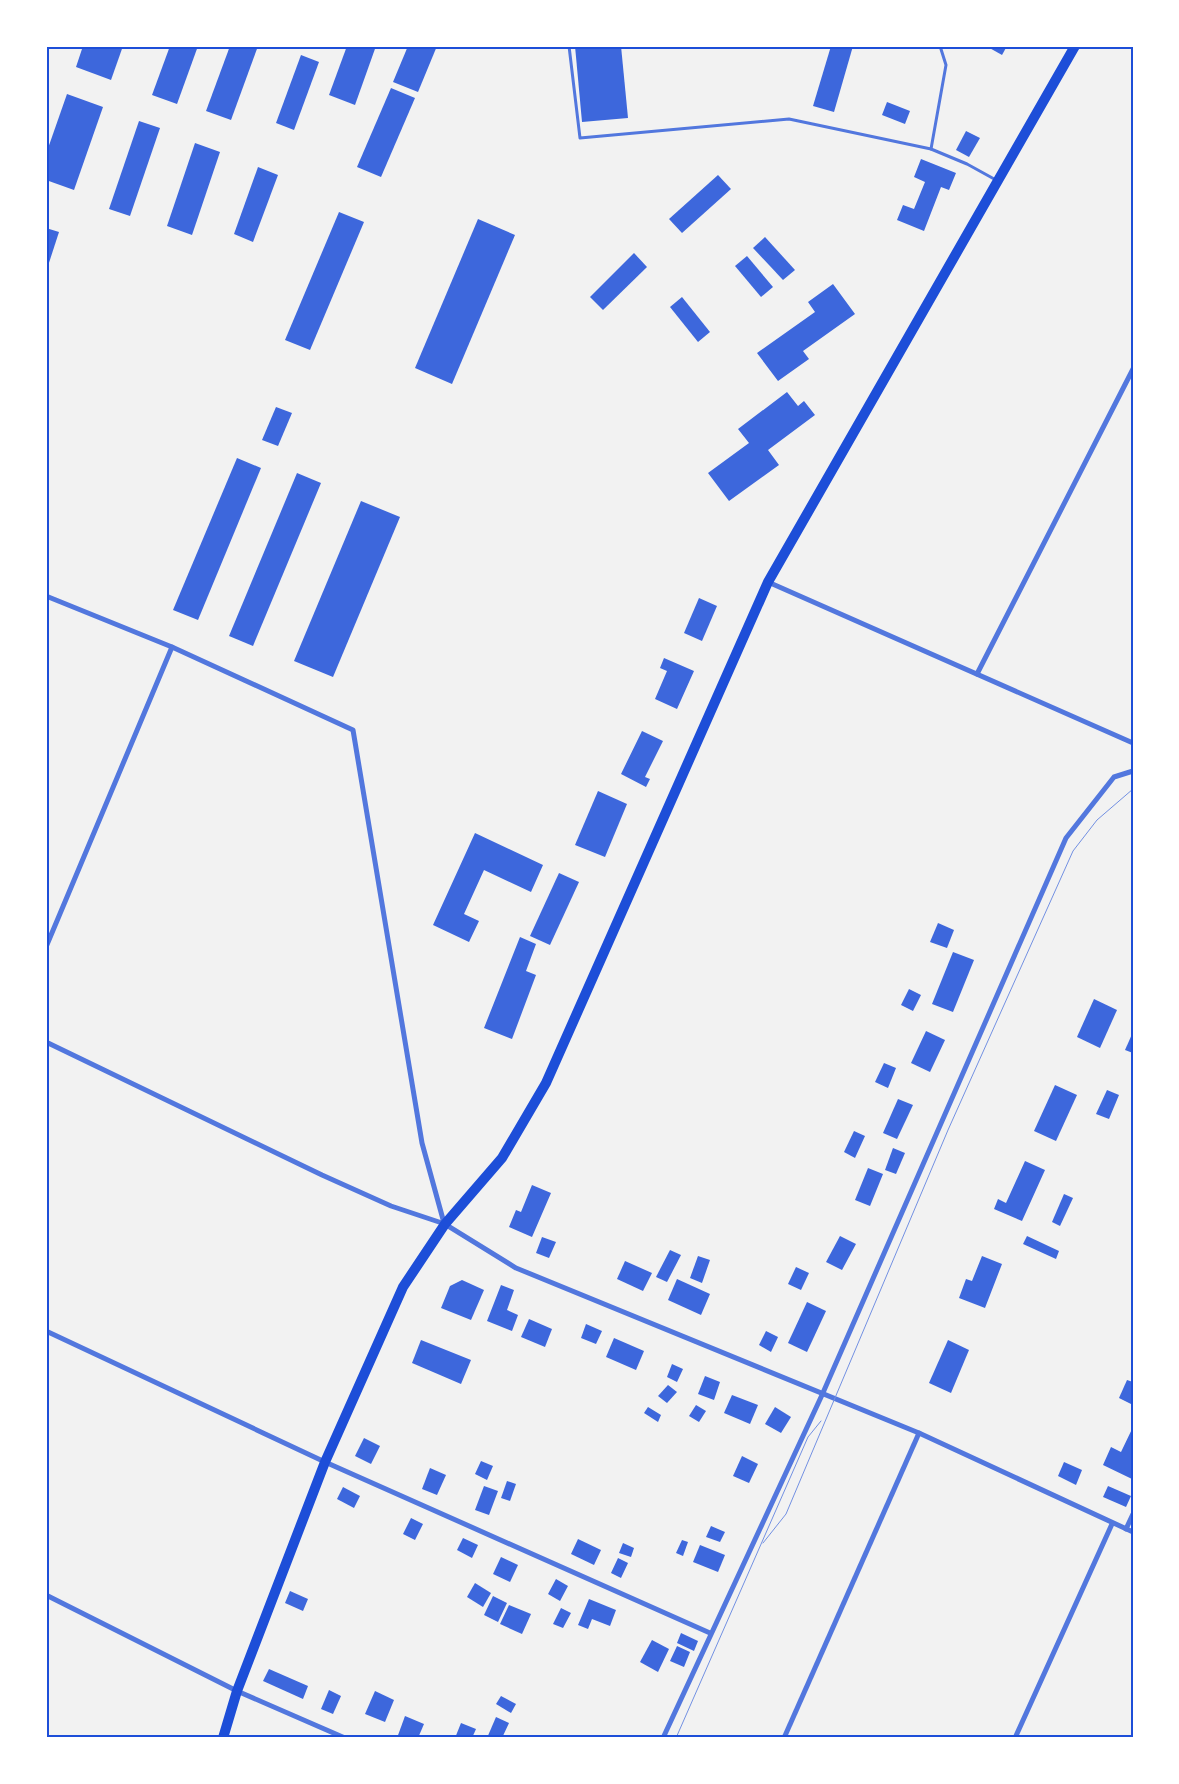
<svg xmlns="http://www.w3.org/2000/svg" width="1179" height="1784" viewBox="0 0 1179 1784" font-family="Manrope,sans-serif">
<rect width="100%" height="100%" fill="#f2f2f2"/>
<!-- building -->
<g fill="#3d67dc">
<polygon points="83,46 123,46 111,80 76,67"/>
<polygon points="170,46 198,46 177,104 152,95"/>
<polygon points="230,46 258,46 231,120 206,111"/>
<polygon points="347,46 376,46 355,105 329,95"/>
<polygon points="408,46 437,46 418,92 393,82"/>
<polygon points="575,46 621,46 628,118 582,122"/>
<polygon points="831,46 853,46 834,112 813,106"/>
<polygon points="986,46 1007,46 1002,55"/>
<polygon points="301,55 319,62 294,130 276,123"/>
<polygon points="391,88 415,98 381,177 357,167"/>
<polygon points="67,94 103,107 74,190 46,180 46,154"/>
<polygon points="887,102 910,111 905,124 882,115"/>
<polygon points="139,121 160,128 130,216 109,209"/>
<polygon points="966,131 980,138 969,157 956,150"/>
<polygon points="195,143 220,152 192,235 167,226"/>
<polygon points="921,159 956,173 949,190 941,187 924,231 897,220 903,205 914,209 925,182 914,177"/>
<polygon points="258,167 278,175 253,242 234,234"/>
<polygon points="718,175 731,189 682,233 669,219"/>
<polygon points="339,212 364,222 310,350 285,340"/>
<polygon points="478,219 515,235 452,384 415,368"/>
<polygon points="46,228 59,232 47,269 46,269"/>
<polygon points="765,237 795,270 783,280 753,248"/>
<polygon points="634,253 647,267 603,310 590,297"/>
<polygon points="747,256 773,287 761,297 735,266"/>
<polygon points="833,284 855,314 803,351 809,359 778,381 757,353 815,312 808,302"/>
<polygon points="682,297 710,332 698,342 670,307"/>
<polygon points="787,392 798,406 804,401 815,415 768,450 779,465 729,501 708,473 749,443 738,429"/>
<polygon points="276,407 292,413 278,446 262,440"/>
<polygon points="237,458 261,468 198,620 173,610"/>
<polygon points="297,473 321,483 253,646 229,636"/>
<polygon points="361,501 400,517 333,677 294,661"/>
<polygon points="699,598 717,606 702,641 684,633"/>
<polygon points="664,658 694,671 677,709 655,699 667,671 660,668"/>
<polygon points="642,731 663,741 645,777 650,779 646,787 621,774"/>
<polygon points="598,791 627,804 605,857 575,845"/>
<polygon points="475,833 543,865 531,892 484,870 464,914 479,921 469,942 433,925"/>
<polygon points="559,873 579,882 550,945 530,936"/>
<polygon points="938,923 954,930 947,948 930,942"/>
<polygon points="520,937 536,944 526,971 536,975 512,1039 484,1028"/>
<polygon points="953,952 974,960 953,1012 932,1004"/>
<polygon points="909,989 921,995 913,1011 901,1005"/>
<polygon points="1094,999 1117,1010 1100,1048 1077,1037"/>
<polygon points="926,1031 945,1040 930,1072 911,1063"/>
<polygon points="1133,1032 1133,1053 1125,1050"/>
<polygon points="884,1063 896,1068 888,1088 875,1082"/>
<polygon points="1055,1085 1077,1095 1056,1141 1034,1131"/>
<polygon points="1107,1090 1119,1095 1109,1119 1096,1114"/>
<polygon points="898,1099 913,1105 897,1139 883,1133"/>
<polygon points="854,1131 865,1136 855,1158 844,1152"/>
<polygon points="893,1148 905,1153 896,1174 885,1170"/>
<polygon points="1025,1161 1045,1170 1022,1221 994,1209 998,1199 1006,1203"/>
<polygon points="868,1168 883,1174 870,1206 855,1200"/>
<polygon points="532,1185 551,1193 532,1237 509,1227 516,1210 521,1212"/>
<polygon points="1064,1194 1073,1198 1060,1226 1052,1222"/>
<polygon points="840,1236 856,1244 842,1270 826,1262"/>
<polygon points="1027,1236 1059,1251 1056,1259 1023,1244"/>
<polygon points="542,1237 556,1242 549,1258 536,1253"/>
<polygon points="670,1250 681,1255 667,1282 656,1277"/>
<polygon points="698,1256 710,1260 702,1283 690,1278"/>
<polygon points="982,1256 1002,1264 985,1308 959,1298 966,1279 972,1281"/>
<polygon points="625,1261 652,1273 643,1291 617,1279"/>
<polygon points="796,1267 809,1273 801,1290 788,1284"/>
<polygon points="677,1279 710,1294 701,1315 668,1300"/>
<polygon points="462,1280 484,1290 471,1320 441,1308 450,1286"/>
<polygon points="501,1285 514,1290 507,1310 518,1315 512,1331 487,1321"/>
<polygon points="807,1302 826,1311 807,1352 788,1343"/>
<polygon points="529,1319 552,1329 545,1347 521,1337"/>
<polygon points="586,1324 602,1331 596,1344 581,1338"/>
<polygon points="766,1331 778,1337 771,1352 759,1345"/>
<polygon points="614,1338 644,1351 636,1370 606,1357"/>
<polygon points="421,1340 471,1360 461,1384 412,1363"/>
<polygon points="948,1340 969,1350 951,1393 929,1383"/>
<polygon points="672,1364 683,1369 677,1382 667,1377"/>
<polygon points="705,1376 720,1382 714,1400 698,1394"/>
<polygon points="1127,1380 1133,1382 1133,1405 1119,1398"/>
<polygon points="668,1385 677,1392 667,1403 658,1396"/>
<polygon points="732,1395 758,1405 750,1424 724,1413"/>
<polygon points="696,1405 706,1411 699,1422 689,1416"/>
<polygon points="648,1407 661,1415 658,1422 644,1413"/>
<polygon points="775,1407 791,1417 781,1433 765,1424"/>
<polygon points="1133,1427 1133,1477 1132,1479 1103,1465 1111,1447 1121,1452"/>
<polygon points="364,1438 380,1446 371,1464 355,1456"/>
<polygon points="742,1456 758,1464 749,1483 733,1476"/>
<polygon points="481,1461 493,1466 487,1480 475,1474"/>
<polygon points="1064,1462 1082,1470 1076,1485 1058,1476"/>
<polygon points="430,1468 446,1475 437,1495 422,1489"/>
<polygon points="507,1481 516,1484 510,1501 501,1498"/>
<polygon points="484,1486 498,1491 489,1515 475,1510"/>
<polygon points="1108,1486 1131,1496 1126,1507 1103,1497"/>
<polygon points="343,1487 360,1496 354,1508 337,1499"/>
<polygon points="411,1518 423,1524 415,1540 403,1534"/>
<polygon points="711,1526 725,1532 720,1542 706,1537"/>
<polygon points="463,1538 478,1545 472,1558 457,1550"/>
<polygon points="578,1539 601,1550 594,1565 571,1554"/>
<polygon points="682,1540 688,1542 683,1556 676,1553"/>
<polygon points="623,1543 634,1548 631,1557 619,1553"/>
<polygon points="700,1545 725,1555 718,1572 693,1562"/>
<polygon points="501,1557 518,1565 510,1582 493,1574"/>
<polygon points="618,1558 628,1563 621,1578 611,1573"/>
<polygon points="556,1579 568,1586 560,1601 548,1594"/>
<polygon points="475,1583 491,1593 483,1607 467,1597"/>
<polygon points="290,1591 308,1599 303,1611 285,1603"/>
<polygon points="493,1596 507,1603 498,1622 484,1615"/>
<polygon points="589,1599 616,1610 610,1626 592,1619 588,1629 578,1625"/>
<polygon points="509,1605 531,1614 522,1634 500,1624"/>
<polygon points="561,1608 571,1613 563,1628 553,1624"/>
<polygon points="681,1633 698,1641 694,1651 677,1643"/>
<polygon points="652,1640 669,1649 658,1672 640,1662"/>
<polygon points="677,1646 690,1652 684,1667 670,1661"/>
<polygon points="269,1669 308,1686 303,1699 263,1681"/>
<polygon points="329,1690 341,1696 333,1714 321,1709"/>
<polygon points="375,1691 394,1700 385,1722 365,1714"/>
<polygon points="501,1696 516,1704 511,1713 496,1704"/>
<polygon points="405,1716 424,1724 418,1738 397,1738"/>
<polygon points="496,1717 509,1723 502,1738 487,1738"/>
<polygon points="461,1723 476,1729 472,1738 455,1738"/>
</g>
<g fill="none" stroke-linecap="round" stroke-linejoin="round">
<!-- service -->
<g stroke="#5277de" stroke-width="3">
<polyline points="569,46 580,138 789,119 931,149 967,164 996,180"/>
<polyline points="931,149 946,65 940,46"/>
</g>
<!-- minor -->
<g stroke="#5277de" stroke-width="5">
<polyline points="768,582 1133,743"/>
<polyline points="46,596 172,647 353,730 422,1143 444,1223"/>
<polyline points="977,674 1133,369"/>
<polyline points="46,947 172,647"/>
<polyline points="46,1042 322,1175 391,1206 445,1224 516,1268 919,1433 1133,1532"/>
<polyline points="46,1331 325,1462 710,1633"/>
<polyline points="1126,1529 1133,1514"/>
<polyline points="46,1595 237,1691 345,1738"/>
<polyline points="663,1738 822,1395 1066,838 1114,777 1133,771"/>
<polyline points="784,1738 919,1433"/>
<polyline points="1015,1738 1112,1524"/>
</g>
<!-- primary -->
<polyline stroke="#1d4ed8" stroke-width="10" points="223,1738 237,1691 325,1462 403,1287 445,1224 502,1158 546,1083 768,582 1075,46"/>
<!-- tram -->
<g stroke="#7290e2" stroke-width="1">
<polyline points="763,1543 786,1514 948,1130 1073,851 1097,820 1133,789"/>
<polyline points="676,1738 808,1437 821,1421"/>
</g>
</g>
<!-- border -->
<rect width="1179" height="1784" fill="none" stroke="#ffffff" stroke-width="95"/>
<rect x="48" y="48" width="1084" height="1688" fill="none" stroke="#1d4ed8" stroke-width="2"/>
</svg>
